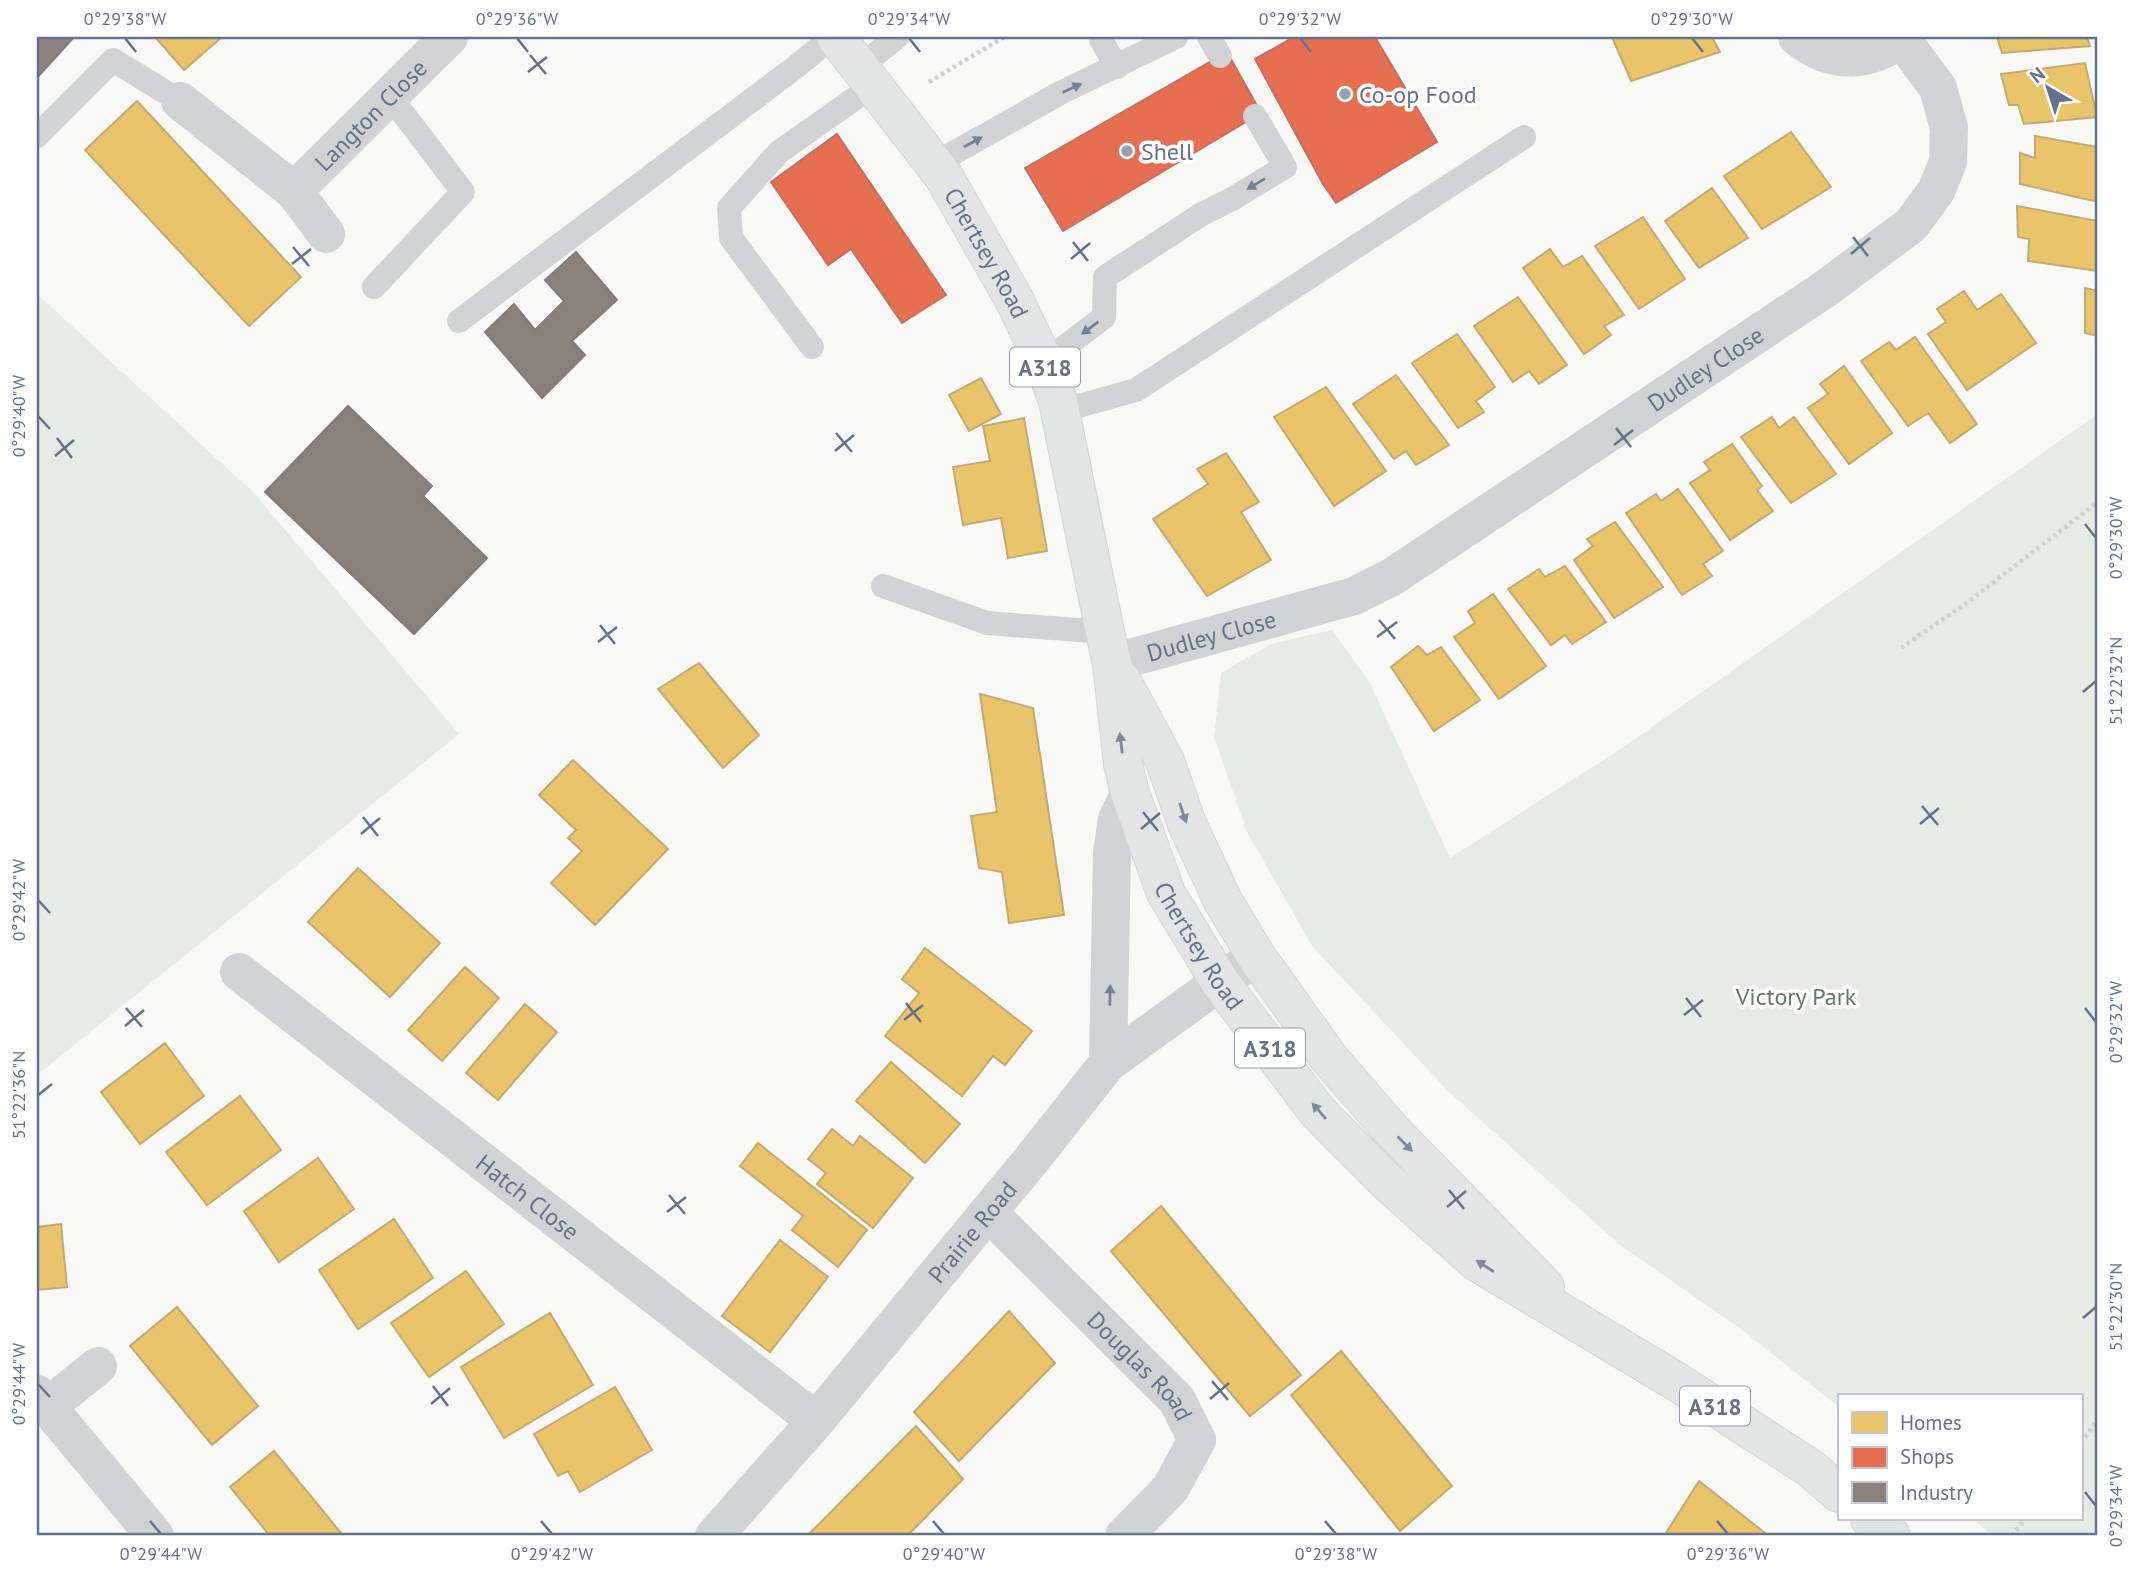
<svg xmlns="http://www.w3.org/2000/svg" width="2135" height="1573" viewBox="0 0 2135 1573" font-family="'PT Sans',sans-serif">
<rect width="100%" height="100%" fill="#f8f8f7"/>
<!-- green -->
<g fill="#e6ebe5">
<polygon points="37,294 253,492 459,734 37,1075"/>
<polygon points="2098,414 2098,1536 1992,1536 1973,1519 2081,1519 2081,1396 1839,1396 1839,1407 1741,1329 1620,1245 1448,1091 1312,946 1247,832 1214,737 1221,673 1271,644 1332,630 1370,683 1450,858 1622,748"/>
</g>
<!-- homes -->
<g fill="#e9c46a" stroke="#c1ab73" stroke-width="2">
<polygon points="155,37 222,37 184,70"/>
<polygon points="1612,37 1712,37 1720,52 1631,81"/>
<polygon points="1997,37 2087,37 2090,46 2002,53"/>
<polygon points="2085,63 2097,117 2024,124 2018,105 2009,105 2001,74"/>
<polygon points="137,101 301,277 249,326 85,150"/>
<polygon points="1791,132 1831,187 1762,229 1724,176"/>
<polygon points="2035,136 2098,147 2098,202 2020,184 2020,153 2035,158"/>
<polygon points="1712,188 1748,238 1699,268 1665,221"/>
<polygon points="2017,206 2098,221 2098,271 2028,261 2029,239 2018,237"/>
<polygon points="1643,217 1685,279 1639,309 1595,246"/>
<polygon points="1550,249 1563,267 1582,256 1624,315 1604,326 1611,335 1584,354 1523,268"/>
<polygon points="2085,288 2098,291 2098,336 2085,333"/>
<polygon points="1964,291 1977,310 2001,294 2036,343 1967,390 1928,334 1946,322 1937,309"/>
<polygon points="1518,297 1567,365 1539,384 1529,371 1513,382 1474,326"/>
<polygon points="1457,334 1495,387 1476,401 1484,412 1458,428 1412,363"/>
<polygon points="1915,337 1977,424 1950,443 1928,413 1908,426 1861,361 1889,342 1896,350"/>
<polygon points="1844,366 1892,433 1849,464 1808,408 1828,394 1820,384"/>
<polygon points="1396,375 1449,445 1416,465 1406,451 1394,459 1353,404"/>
<polygon points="981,378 1001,414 969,431 949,395"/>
<polygon points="1326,387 1386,471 1334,506 1274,417"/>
<polygon points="1772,417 1779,428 1794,417 1836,474 1791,503 1741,437"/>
<polygon points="1024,418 1047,551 1008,558 1001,518 963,525 953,467 990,461 983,426"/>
<polygon points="1732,444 1762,486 1757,490 1773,511 1730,540 1690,483 1710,470 1704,462"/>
<polygon points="1226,453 1259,502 1241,512 1271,560 1207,596 1153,519 1208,484 1197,469"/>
<polygon points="1678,489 1723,551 1703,564 1712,576 1682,595 1626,513 1656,494 1661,501"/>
<polygon points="1615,522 1663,587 1614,618 1574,560 1593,546 1587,539"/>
<polygon points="1565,566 1606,622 1572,644 1565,635 1551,645 1508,589 1539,569 1545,577"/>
<polygon points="1493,594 1546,666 1499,699 1454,637 1475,623 1468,611"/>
<polygon points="1418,646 1427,655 1441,647 1480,700 1434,731 1391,667"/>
<polygon points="699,663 759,735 723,768 658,689"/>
<polygon points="980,694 1033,708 1064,915 1009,923 1002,872 979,868 971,816 997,812"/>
<polygon points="573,760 668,849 595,925 551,883 582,851 568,838 576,830 539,795"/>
<polygon points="358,868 440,943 390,997 308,922"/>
<polygon points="925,948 1032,1031 1005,1065 993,1056 962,1096 885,1036 919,993 902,979"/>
<polygon points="465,967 499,998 442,1061 408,1030"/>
<polygon points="525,1004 557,1032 498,1100 466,1073"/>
<polygon points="165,1043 204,1096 140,1144 101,1092"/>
<polygon points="891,1062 960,1124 925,1163 856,1101"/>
<polygon points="240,1096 281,1150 207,1205 166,1152"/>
<polygon points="832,1129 853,1146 860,1136 913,1178 873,1228 817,1184 826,1173 808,1159"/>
<polygon points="758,1143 867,1230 838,1267 792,1230 803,1216 740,1166"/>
<polygon points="318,1158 354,1209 279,1262 244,1211"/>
<polygon points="1161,1206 1301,1375 1250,1416 1111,1251"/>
<polygon points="394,1219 433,1278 358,1329 319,1270"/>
<polygon points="61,1224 67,1287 37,1290 37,1227"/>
<polygon points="780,1240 828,1277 770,1352 722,1316"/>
<polygon points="466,1271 504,1324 429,1377 391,1323"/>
<polygon points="177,1307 258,1406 212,1445 130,1346"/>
<polygon points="1009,1311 1055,1363 959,1461 914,1412"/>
<polygon points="550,1313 593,1385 504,1438 461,1367"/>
<polygon points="1341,1351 1452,1486 1400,1531 1291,1395"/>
<polygon points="615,1387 652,1450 580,1492 568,1471 558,1476 534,1434"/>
<polygon points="916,1426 963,1479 907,1536 807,1536"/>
<polygon points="274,1451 341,1533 337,1536 270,1536 230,1487"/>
<polygon points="1699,1481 1765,1533 1763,1536 1664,1536"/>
</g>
<!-- shops -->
<g fill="#e76f51" stroke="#c07062" stroke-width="2">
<polygon points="1294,37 1375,37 1437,142 1336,203 1323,184 1255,59"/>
<polygon points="1227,52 1261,113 1063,231 1025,168"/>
<polygon points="837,134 946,295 902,323 851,249 828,265 771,182"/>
</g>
<!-- industry -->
<g fill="#8a817c" stroke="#7f7c80" stroke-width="2">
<polygon points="37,37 74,37 37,78"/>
<polygon points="576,252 617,300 572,341 585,355 542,398 485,332 514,304 535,330 564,301 545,280"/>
<polygon points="348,406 432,486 423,496 487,558 414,634 265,492"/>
</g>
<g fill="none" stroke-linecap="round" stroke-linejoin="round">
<!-- primary casing -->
<g stroke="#d3d5d6" stroke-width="40">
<g id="primary">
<path id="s6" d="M836,37L944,177L1015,301L1044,363L1058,401L1105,632L1112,663L1123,764L1130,793L1166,893L1220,982L1317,1111L1385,1180L1477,1262L1677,1382L1810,1468L1839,1493"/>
<polyline points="1121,680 1165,761 1187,824 1223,901 1256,956 1329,1058 1393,1132 1545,1287"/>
<polyline points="1870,1519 1891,1536"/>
</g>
</g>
<!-- path -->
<g stroke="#cecfd0" stroke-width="4.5" stroke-dasharray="3.5 3.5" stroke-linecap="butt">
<polyline points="929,82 1004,37"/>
<polyline points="1901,648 1964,605 2098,502"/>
<polyline points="2081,1443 2098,1419"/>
<polyline points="2012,1536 2025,1519"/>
</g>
<!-- lane -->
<g stroke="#d1d2d3" stroke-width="24">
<polyline points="1102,37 1101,40 1117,67"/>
<polyline points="1209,37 1220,56"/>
<polyline points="860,67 897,37"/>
<polyline points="37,136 113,60 180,101"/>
<polyline points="934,164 1062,92 1176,37"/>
<polyline points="374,287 463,192 389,95"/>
<polyline points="459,321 797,66 832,37"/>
<polyline points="812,347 731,238 729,208 779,152 874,85"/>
<polyline points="1044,363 1104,317 1105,277 1202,214 1232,199 1285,167 1255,116"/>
<polyline points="1061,411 1136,390 1524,137"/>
<polyline points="883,586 987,623 1105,632"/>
</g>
<!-- street -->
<g stroke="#d1d2d3" stroke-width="38">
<path d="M1797,37C1831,64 1868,65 1903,37"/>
<polyline points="180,101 294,191 326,234"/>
<path id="s1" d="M294,191L449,37"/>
<path id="s2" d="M1112,663L1354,596L1392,577L1825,289L1911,225L1936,191L1948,162L1949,128L1938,88L1901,38"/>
<path id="s3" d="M239,972L816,1421"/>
<polyline points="1108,1063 1112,853 1117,819 1130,793"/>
<path id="s4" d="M988,1212L1177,1400L1197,1440L1170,1489L1124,1536"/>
<polyline points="37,1394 155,1536"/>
<polyline points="47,1407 98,1366"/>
<path id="s5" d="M714,1536L816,1421L1032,1159L1108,1063L1256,956"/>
</g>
<!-- primary -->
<use href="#primary" stroke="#e3e4e4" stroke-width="38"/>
</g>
<!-- one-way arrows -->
<defs><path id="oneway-solid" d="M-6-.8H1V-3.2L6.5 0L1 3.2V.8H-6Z" transform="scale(1.75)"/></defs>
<g fill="#758094">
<use href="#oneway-solid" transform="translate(1072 88) rotate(-25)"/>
<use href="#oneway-solid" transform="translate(973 142) rotate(-28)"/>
<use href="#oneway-solid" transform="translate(1256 184) rotate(149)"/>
<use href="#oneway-solid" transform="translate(1090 328) rotate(143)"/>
<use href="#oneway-solid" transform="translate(1110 995) rotate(-89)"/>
</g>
<g fill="#7e899b">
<use href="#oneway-solid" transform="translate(1121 743) rotate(-97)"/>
<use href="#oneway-solid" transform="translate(1183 813) rotate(71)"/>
<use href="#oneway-solid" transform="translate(1319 1111) rotate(-131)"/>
<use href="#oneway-solid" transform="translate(1405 1144) rotate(45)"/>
<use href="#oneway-solid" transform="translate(1485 1266) rotate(-147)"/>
</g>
<!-- ticks -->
<path fill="none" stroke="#657289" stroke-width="2.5" d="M125,38L136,52M517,38L528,52M909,38L920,52M1300,38L1311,52M1692,38L1703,52M530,55L546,74M528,72L547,57M1853,237L1868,256M1073,242L1088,261M293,247L309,266M1851,254L1870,238M1071,259L1090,243M292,264L311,249M38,416L50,429M1616,428L1631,447M836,433L852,452M57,438L72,458M1614,445L1633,430M835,451L854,435M55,456L74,440M2085,524L2096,538M1379,620L1395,639M600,625L615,644M1377,637L1397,622M598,642L617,627M2083,692L2096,681M1922,806L1938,825M1143,812L1158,831M363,817L378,836M1920,824L1939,808M1141,829L1160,813M361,834L380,818M38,900L50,913M1686,998L1701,1017M906,1003L921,1022M126,1008L142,1027M2085,1008L2096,1022M1684,1015L1703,1000M904,1020L923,1005M125,1026L144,1010M38,1095L52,1084M1449,1190L1464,1209M669,1195L685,1214M1447,1207L1466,1191M667,1212L686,1197M2083,1318L2096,1307M1212,1381L1228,1400M38,1384L50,1397M433,1386L448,1406M1210,1399L1229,1383M431,1404L450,1388M2085,1492L2096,1506M150,1521L161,1534M541,1521L552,1534M933,1521L944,1534M1325,1521L1336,1534M1717,1521L1728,1534"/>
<!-- markers -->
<g fill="#98a1b0" stroke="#fff" stroke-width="2.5">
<circle cx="1345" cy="94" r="7"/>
<circle cx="1127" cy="151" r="7"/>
</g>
<g text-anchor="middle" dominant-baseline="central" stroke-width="7" stroke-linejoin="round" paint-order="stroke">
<!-- shield labels -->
<g fill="#fff" stroke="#939cac" stroke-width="2">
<rect x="1010" y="347.5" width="70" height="39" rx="5"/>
<rect x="1235" y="1028.5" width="70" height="39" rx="5"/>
<rect x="1680" y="1386.5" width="70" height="39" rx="5"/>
</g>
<g font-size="23" font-weight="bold" fill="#657289">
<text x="1045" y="367">A318</text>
<text x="1270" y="1048">A318</text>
<text x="1715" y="1406">A318</text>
</g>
<!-- poi labels -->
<g font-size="24" fill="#657289" stroke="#fff" text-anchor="start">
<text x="1359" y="94">Co-op Food</text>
<text x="1141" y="151">Shell</text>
</g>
<!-- street labels -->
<g font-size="24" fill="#657289" stroke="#fff">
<text stroke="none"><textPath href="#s1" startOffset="108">Langton Close</textPath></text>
<text stroke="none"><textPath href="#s6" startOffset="264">Chertsey Road</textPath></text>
<text stroke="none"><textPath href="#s2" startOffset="670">Dudley Close</textPath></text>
<text stroke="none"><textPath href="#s2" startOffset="103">Dudley Close</textPath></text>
<text stroke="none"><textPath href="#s6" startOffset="996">Chertsey Road</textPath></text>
<text stroke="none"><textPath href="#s3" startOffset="366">Hatch Close</textPath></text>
<text stroke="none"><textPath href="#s5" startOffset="399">Prairie Road</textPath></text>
<text stroke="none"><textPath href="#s4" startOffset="217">Douglas Road</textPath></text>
</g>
<!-- park labels -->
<g font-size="24" fill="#617a61" stroke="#fff">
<text x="1796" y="996">Victory Park</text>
</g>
</g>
<!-- border -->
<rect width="2135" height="1573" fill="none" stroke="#ffffff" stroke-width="77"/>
<!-- legend -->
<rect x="1838" y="1394" width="245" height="126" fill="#ffffff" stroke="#c1c7d0" stroke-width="2"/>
<rect x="1852" y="1412" width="35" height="21" fill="#e9c46a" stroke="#c1c7d0" stroke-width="2"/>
<text x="1900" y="1430" font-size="21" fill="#657289">Homes</text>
<rect x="1852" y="1447" width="35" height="21" fill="#e76f51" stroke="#c1c7d0" stroke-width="2"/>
<text x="1900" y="1464" font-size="21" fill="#657289">Shops</text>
<rect x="1852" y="1482" width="35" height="21" fill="#8a817c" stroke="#c1c7d0" stroke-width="2"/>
<text x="1900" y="1500" font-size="21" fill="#657289">Industry</text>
<!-- north arrow -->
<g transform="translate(2048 88) rotate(321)" stroke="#ffffff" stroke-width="5" paint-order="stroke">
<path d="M0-5L12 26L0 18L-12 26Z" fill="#657289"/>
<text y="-10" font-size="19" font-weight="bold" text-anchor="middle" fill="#657289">N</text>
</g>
<rect x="38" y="38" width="2058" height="1496" fill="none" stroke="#657289" stroke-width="2.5"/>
<g font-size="18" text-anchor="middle" fill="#657289">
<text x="125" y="25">0°29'38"W</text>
<text x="517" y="25">0°29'36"W</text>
<text x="909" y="25">0°29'34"W</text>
<text x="1300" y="25">0°29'32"W</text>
<text x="1692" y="25">0°29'30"W</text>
<text transform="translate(19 416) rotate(-90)" y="6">0°29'40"W</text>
<text transform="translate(2116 538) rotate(-90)" y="6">0°29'30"W</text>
<text transform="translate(2116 681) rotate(-90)" y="6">51°22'32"N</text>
<text transform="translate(19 900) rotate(-90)" y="6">0°29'42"W</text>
<text transform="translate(2116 1022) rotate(-90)" y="6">0°29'32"W</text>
<text transform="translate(19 1095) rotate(-90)" y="6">51°22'36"N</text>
<text transform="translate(2116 1307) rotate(-90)" y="6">51°22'30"N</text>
<text transform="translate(19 1384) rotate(-90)" y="6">0°29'44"W</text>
<text transform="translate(2116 1506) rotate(-90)" y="6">0°29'34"W</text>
<text x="161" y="1560">0°29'44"W</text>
<text x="552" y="1560">0°29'42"W</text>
<text x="944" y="1560">0°29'40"W</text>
<text x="1336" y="1560">0°29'38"W</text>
<text x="1728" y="1560">0°29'36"W</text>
</g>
</svg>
